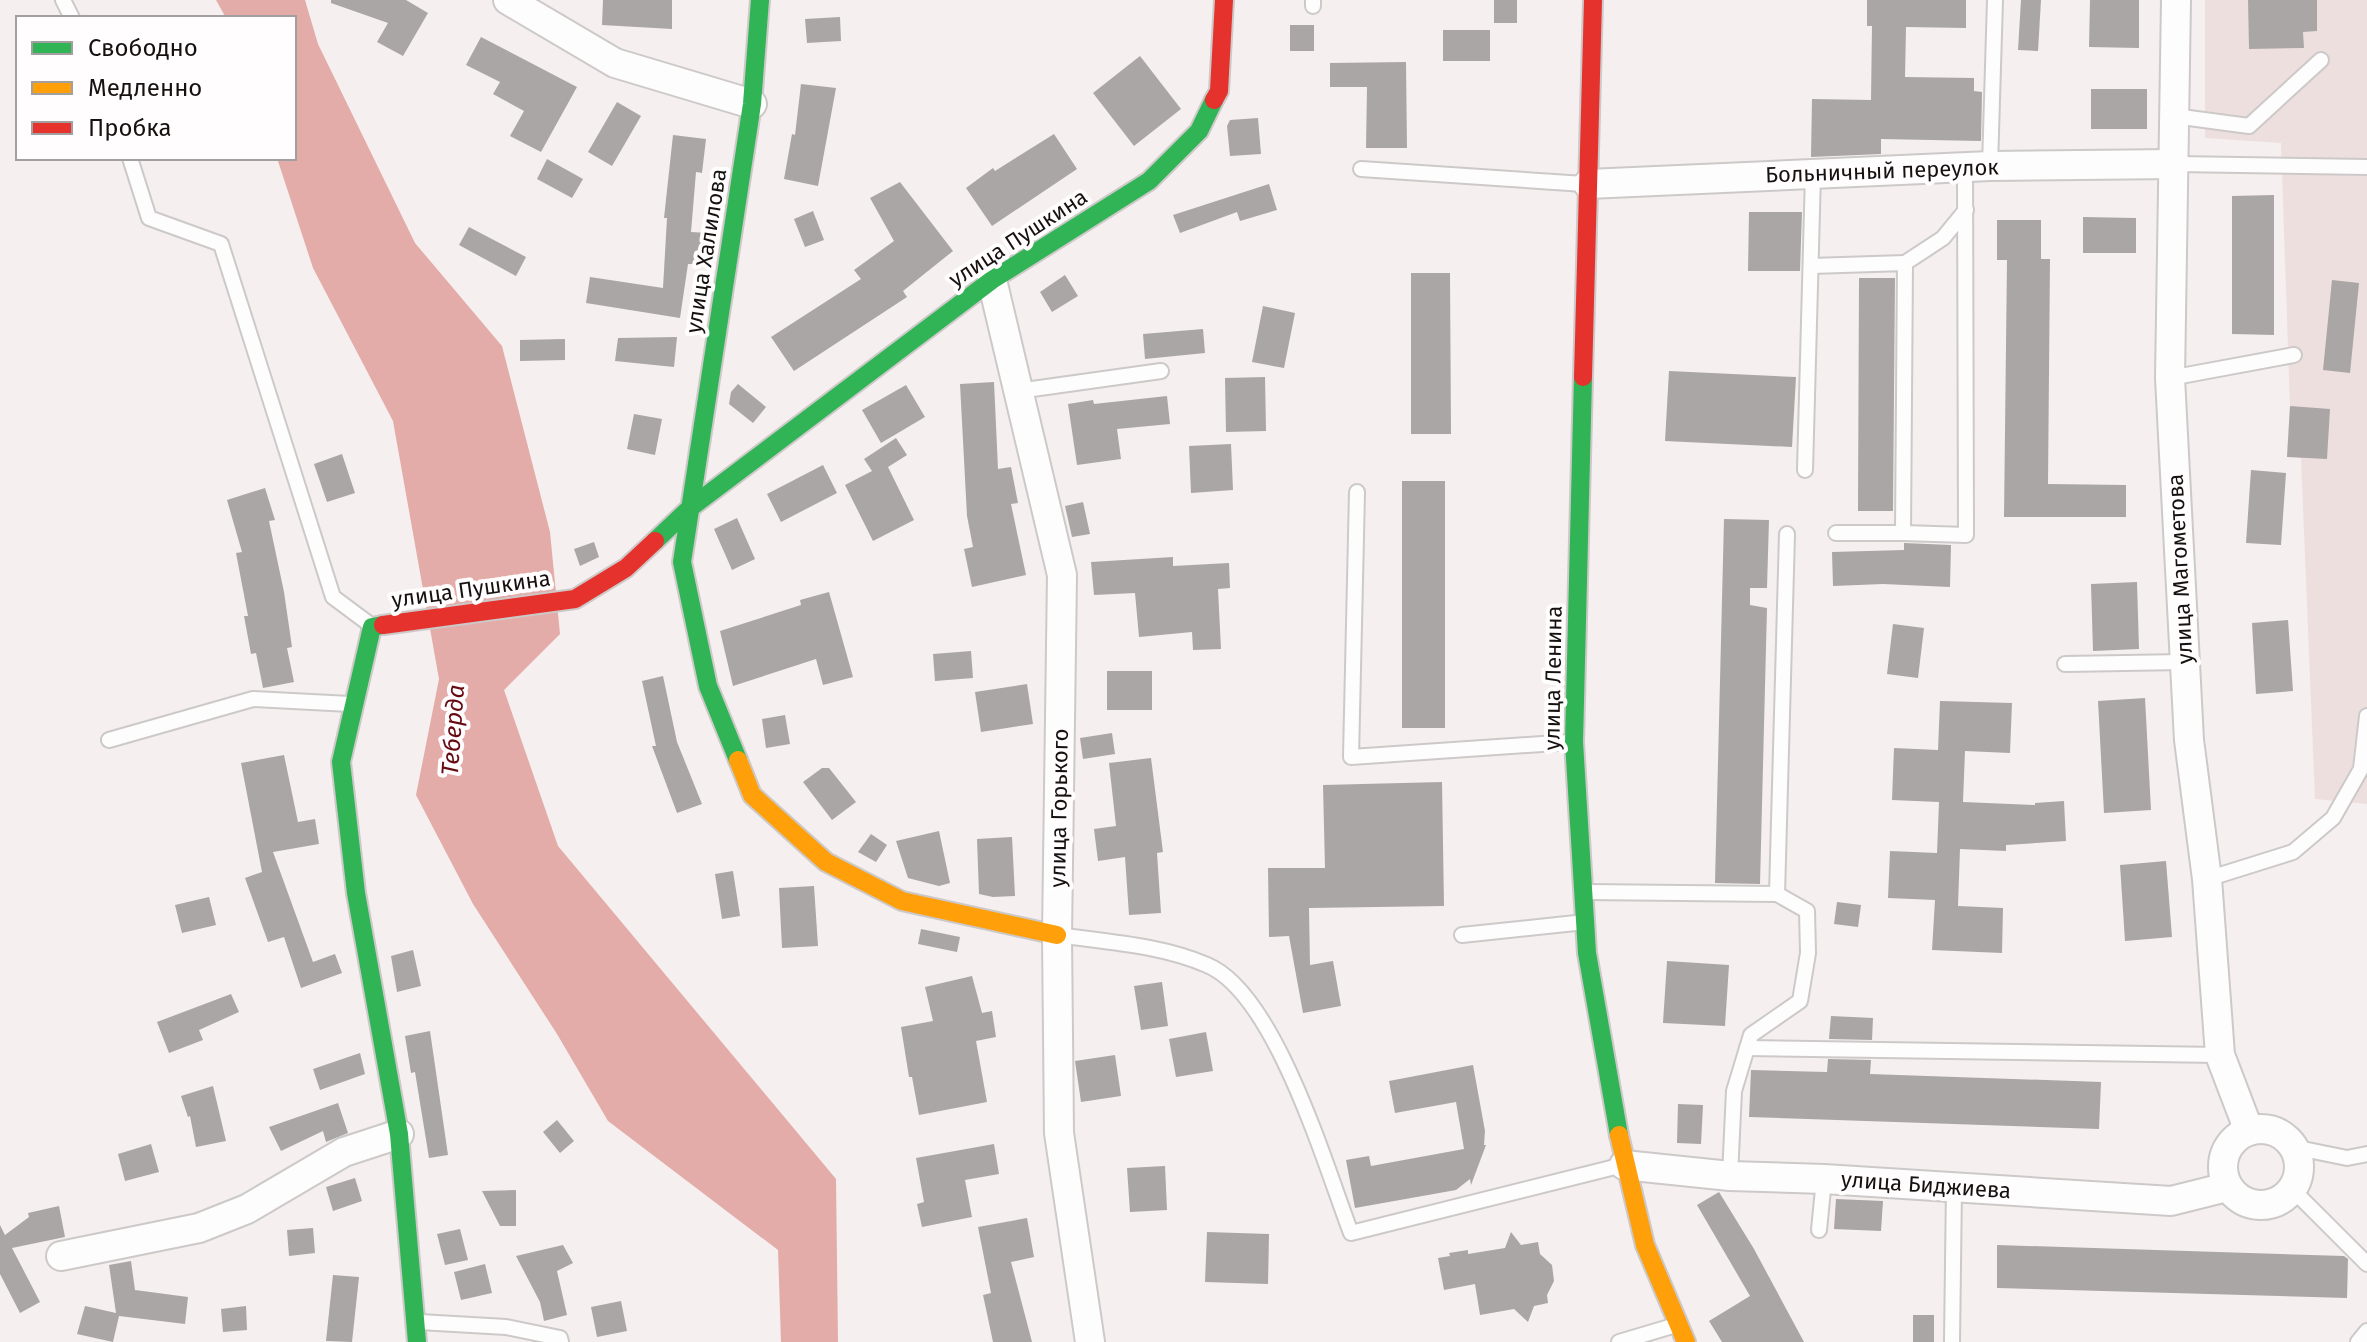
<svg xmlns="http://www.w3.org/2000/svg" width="2367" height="1342" viewBox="0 0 2367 1342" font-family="'Fira Sans',sans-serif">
<rect width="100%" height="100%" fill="#f5efef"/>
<!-- built -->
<polygon fill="#eddfde" points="2205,0 2367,0 2367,804 2315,799 2301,458 2287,456 2290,406 2281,143 2205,138"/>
<!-- water -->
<polygon fill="#e3aca8" points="216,0 305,0 318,44 415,243 502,346 550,532 560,634 504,690 558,846 836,1179 838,1342 781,1342 778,1250 608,1121 557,1034 473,904 416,795 439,679 393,421 313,268 277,158 294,158 294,18 226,18"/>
<!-- building -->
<g fill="#aba6a6">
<polygon points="331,0 406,0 428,13 403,56 377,42 388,23 331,3"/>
<polygon points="603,0 672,0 672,29 602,25"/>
<rect x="1494" y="0" width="23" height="23"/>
<polygon points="1867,0 1966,0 1966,28 1906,27 1905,77 1974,78 1974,91 1982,92 1981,141 1881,139 1881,154 1811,157 1812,99 1871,100 1872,26 1867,26"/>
<polygon points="2021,0 2041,0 2038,51 2018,50"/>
<polygon points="2090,0 2139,0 2139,48 2089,47"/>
<polygon points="2248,0 2317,0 2317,31 2303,32 2304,48 2249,49"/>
<polygon points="840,17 841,41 807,43 805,19"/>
<rect x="1290" y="25" width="24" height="26"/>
<rect x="1443" y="30" width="47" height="31"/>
<polygon points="481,37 577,87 541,152 510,136 524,111 493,94 500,82 466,65"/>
<polygon points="1140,56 1181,109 1134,146 1093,93"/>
<polygon points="1406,62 1407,148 1366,148 1367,87 1330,87 1330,63"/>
<polygon points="801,84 836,88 818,186 784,179 792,134 795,135"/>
<rect x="2091" y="89" width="56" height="40"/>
<polygon points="617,102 641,116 612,166 588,152"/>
<polygon points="1258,118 1261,154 1230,156 1227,126 1230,120"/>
<polygon points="1054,134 1077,169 992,226 966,188 993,168 995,171"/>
<polygon points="673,135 706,139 702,173 696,172 691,232 709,233 704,264 688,264 680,318 586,303 590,277 663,288 667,218 664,218"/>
<polygon points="547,159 583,179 572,198 537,179"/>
<polygon points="900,182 953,251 903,291 907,297 794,371 771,337 861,279 854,270 894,241 870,198"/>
<polygon points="1269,184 1277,210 1240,221 1237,212 1180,233 1173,215"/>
<polygon points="2274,195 2274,335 2232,334 2232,196"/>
<polygon points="813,211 824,240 805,247 794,219"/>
<polygon points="1749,212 1802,212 1800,271 1748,271"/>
<polygon points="2083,217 2136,218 2136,253 2083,253"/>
<polygon points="1997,220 2041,220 2041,259 2050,259 2048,484 2126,485 2126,517 2004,517 2007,260 1997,260"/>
<polygon points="469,227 526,257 516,276 459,245"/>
<polygon points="1411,273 1450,273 1451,434 1411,434"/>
<polygon points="1065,275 1078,296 1052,312 1040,292"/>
<polygon points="1859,278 1895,278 1893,511 1858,511"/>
<polygon points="2332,280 2359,283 2350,373 2323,370"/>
<polygon points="1263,306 1295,313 1284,368 1252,362"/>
<polygon points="1203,329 1205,353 1145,359 1143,334"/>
<polygon points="677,337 674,367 615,361 618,338"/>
<polygon points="565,339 565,360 520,361 520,340"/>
<polygon points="1669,371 1796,377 1792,447 1665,441"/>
<polygon points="1265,377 1266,431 1226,432 1225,378"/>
<polygon points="994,382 998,469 1011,467 1018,503 1011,504 1026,575 972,587 964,549 973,547 967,516 960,384"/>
<polygon points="738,384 766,407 753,423 729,404 731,392"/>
<polygon points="906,385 925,417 881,443 862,410"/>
<polygon points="1167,396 1170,424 1117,429 1121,459 1077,465 1068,404 1093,400 1094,404"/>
<polygon points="2290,406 2330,409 2327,459 2287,457"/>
<polygon points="634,414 662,419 655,455 627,449"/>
<polygon points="896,438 907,455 888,467 914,520 873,541 845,485 872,471 864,459"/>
<polygon points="1231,444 1233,490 1191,493 1189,446"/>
<polygon points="342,454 355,493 327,502 314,464"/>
<polygon points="823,465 837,493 781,522 767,494"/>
<polygon points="2251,470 2286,473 2281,545 2246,543"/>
<rect x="1402" y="481" width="43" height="247"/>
<polygon points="265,488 275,520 269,521 284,592 292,647 287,648 294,682 263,688 256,653 251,654 244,616 248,616 236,553 242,552 227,500"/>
<polygon points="1083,502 1090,534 1072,537 1065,506"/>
<polygon points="737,518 755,559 732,570 714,529"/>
<polygon points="1724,519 1769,520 1767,588 1750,588 1750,605 1767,608 1760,884 1715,883"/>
<polygon points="594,542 599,557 580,566 574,549"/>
<polygon points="1904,543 1951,545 1950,587 1883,584 1833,586 1832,552 1904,550"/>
<polygon points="1173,557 1173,566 1229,563 1230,588 1218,589 1221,649 1193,650 1192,632 1139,637 1135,593 1094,595 1091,562"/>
<polygon points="2137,582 2139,649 2093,651 2091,584"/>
<polygon points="829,592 853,677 823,685 816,659 733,686 720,631 801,605 800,600"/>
<polygon points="2288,620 2293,691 2256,694 2252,623"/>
<polygon points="1893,624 1924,628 1918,678 1887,674"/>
<polygon points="971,651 973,678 935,681 933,654"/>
<rect x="1107" y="671" width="45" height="39"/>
<polygon points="663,676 677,742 702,804 677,813 652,746 656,746 642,681"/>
<polygon points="1027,684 1033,724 981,732 975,692"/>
<polygon points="2145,698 2151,810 2104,813 2098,701"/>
<polygon points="1940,701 2012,703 2010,753 1965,751 1963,802 2035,805 2035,803 2064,801 2066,841 2006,845 2006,851 1960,849 1958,906 2003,908 2002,953 1932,950 1935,900 1888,898 1890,851 1937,853 1939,802 1892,800 1894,748 1938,750"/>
<polygon points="785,715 790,744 766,748 762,719"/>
<polygon points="1112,733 1115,754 1083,759 1080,738"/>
<polygon points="284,755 298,822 315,819 319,844 273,852 313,962 335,954 342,973 301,988 284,937 268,942 245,878 262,872 241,763"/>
<polygon points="1151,758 1163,852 1157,853 1161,913 1129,915 1125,857 1098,861 1094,829 1116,826 1109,763"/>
<polygon points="822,768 829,768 856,802 832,820 803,782"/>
<polygon points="1442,782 1444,906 1309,908 1310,965 1333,961 1341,1006 1303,1013 1289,936 1269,937 1268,868 1325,868 1323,785"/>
<polygon points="939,831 950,883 939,886 908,878 896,841"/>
<polygon points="871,834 887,845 876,862 858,852"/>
<polygon points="1012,837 1015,896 993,897 979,894 977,839"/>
<polygon points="2166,861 2172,937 2125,941 2120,865"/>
<polygon points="733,871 740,916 722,919 715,874"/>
<polygon points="814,886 818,946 782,948 779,888"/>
<polygon points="209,897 216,925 182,933 175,905"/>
<polygon points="1837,902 1861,905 1858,927 1834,924"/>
<polygon points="921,929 960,937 957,952 918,944"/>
<polygon points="413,950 421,986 397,992 391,956"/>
<polygon points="1667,961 1729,965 1725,1026 1663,1023"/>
<polygon points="972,976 982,1013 992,1011 996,1037 976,1041 987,1102 919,1115 912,1077 909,1077 901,1027 933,1021 925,987"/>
<polygon points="1162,982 1168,1026 1141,1030 1134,986"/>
<polygon points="231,994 239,1012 199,1030 203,1040 169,1053 157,1022"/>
<polygon points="1831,1016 1873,1018 1872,1040 1829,1039"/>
<polygon points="430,1031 448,1155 429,1158 415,1072 411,1073 405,1036"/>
<polygon points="1206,1032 1213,1071 1176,1077 1169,1039"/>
<polygon points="360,1053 365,1074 320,1090 313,1069"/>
<polygon points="1115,1055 1121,1096 1081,1102 1075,1061"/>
<polygon points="1828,1059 1871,1060 1870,1074 2101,1082 2099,1129 1749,1117 1751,1070 1827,1072"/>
<polygon points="1473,1065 1485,1131 1484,1145 1486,1145 1471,1185 1470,1179 1456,1190 1355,1208 1346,1160 1369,1156 1371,1166 1464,1149 1456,1102 1395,1113 1389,1081"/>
<polygon points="213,1086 226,1141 196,1147 190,1116 188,1117 181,1096"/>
<polygon points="338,1103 348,1133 326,1142 323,1131 281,1151 269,1127"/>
<polygon points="1678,1104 1703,1105 1701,1144 1677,1143"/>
<polygon points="557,1120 574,1141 560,1153 543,1132"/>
<polygon points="151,1144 159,1172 125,1181 118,1154"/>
<polygon points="994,1144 999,1174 965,1180 972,1217 922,1227 917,1204 924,1202 916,1158"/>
<polygon points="1165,1166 1167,1210 1130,1212 1127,1168"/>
<polygon points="355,1178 362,1201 333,1211 326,1187"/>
<polygon points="516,1190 516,1226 500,1226 482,1191"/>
<polygon points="1719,1192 1754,1249 1804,1342 1722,1342 1709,1321 1750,1296 1697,1205"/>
<polygon points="1836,1199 1883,1201 1881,1231 1834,1229"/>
<polygon points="59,1206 65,1237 12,1248 40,1302 20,1313 0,1274 0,1225 5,1235 29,1217 28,1213"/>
<polygon points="1027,1218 1034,1257 1011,1262 1032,1342 993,1342 983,1295 991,1293 978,1227"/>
<polygon points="313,1228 315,1253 289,1256 287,1230"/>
<polygon points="460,1229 468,1260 445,1265 437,1234"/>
<polygon points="1207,1232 1269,1234 1268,1284 1205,1282"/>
<polygon points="1511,1232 1521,1245 1538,1242 1540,1254 1552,1265 1554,1281 1547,1295 1548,1303 1534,1306 1528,1322 1514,1309 1480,1315 1475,1284 1444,1290 1438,1258 1450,1256 1449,1253 1468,1250 1468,1254 1505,1248"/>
<polygon points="563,1245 573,1263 557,1271 567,1315 544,1321 540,1302 516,1256"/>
<polygon points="1997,1245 2344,1256 2348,1259 2347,1298 1997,1288"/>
<polygon points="131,1261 135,1290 188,1297 185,1324 119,1316 113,1342 77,1334 85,1306 116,1313 109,1265"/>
<polygon points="485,1264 492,1293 461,1300 454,1272"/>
<polygon points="333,1275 359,1277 352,1342 326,1341"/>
<polygon points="621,1301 627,1331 597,1337 591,1307"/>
<polygon points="246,1306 247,1330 223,1332 221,1309"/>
<rect x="1913" y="1315" width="21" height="27"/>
</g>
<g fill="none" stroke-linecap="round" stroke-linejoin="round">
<!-- lane casing -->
<g stroke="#cdc9c9" stroke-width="18">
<g id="lane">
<polyline points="63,0 72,18"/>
<polyline points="1313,6 1313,0"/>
<polyline points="2174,116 2249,126 2321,60"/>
<polyline points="130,158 149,218 221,244 333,597 372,626"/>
<polyline points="2175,164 2367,167"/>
<polyline points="1990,166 1995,0"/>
<polyline points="1361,169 1584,184"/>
<polyline points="1905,263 1943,238 1966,210"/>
<polyline points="1811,266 1905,263 1903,533 1836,533"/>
<polyline points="2170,378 2294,355"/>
<polyline points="1018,391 1161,371"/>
<polyline points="1805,470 1813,174"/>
<polyline points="1357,492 1351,757 1570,742"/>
<polyline points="1903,533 1966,535 1965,167"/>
<polyline points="2065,664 2184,662"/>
<polyline points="109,740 253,699 350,704"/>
<polyline points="2207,879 2293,852 2333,818 2361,769 2367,716"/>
<polyline points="1586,892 1777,894 1807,911 1808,953 1800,1001 1751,1035 1734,1091 1730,1176"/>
<polyline points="1777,894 1787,534"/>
<path d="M1058,935C1107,942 1161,945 1207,965C1275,993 1325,1165 1351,1233L1623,1165"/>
<polyline points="1462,935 1585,922"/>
<polyline points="1747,1048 2220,1055"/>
<polyline points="2293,1147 2347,1158 2367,1154"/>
<polyline points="2292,1189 2367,1264"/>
<polyline points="1819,1230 1824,1179"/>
<polyline points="420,1322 506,1327 560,1338 561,1342"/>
<polyline points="1619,1342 1676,1325"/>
<polyline points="1952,1342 1954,1187"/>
<polyline points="2358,1342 2367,1331"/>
</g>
</g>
<!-- street casing -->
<g stroke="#cdc9c9" stroke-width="32">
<g id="street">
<polyline points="508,0 615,63 752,104"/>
<polyline points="2176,0 2170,378 2189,740 2207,879 2220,1055 2249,1131"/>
<polyline points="1588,184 1990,166 2175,164"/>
<polyline points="992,280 1062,575 1057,935 1059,1133 1090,1342"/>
<circle cx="2261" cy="1167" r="38"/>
<polyline points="1624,1165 1730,1176 1824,1179 2171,1201 2227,1187"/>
<polyline points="61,1256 199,1228 247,1209 344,1152 399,1134"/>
</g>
</g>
<!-- fast casing -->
<g stroke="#cdc9c9" stroke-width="22">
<g id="fast">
<polyline points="1583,377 1574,742 1587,953 1619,1135"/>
<polyline points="655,541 690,508 992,280 1149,181 1199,131 1214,100"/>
<polyline points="383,625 372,627 341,762 356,893 399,1134 417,1342"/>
<polyline points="738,760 708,686 682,562 752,104 760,0"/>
</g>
</g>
<!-- slow casing -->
<g stroke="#cdc9c9" stroke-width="22">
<g id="slow">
<polyline points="738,760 752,795 826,862 902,901 1057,935"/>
<polyline points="1619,1135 1645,1245 1686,1342"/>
</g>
</g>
<!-- jam casing -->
<g stroke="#cdc9c9" stroke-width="22">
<g id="jam">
<polyline points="1214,100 1219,91 1224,0"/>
<polyline points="1583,377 1593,0"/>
<polyline points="383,625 575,599 626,568 655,541"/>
</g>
</g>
<!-- lane -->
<use href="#lane" stroke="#fefdfd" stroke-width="14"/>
<!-- street -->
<use href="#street" stroke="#fefdfd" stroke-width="28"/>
<!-- fast -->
<use href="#fast" stroke="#30b455" stroke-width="18"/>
<!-- slow -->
<use href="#slow" stroke="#ff9f0a" stroke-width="18"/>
<!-- jam -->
<use href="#jam" stroke="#e5322d" stroke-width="18"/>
</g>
<g text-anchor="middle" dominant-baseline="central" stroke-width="8" stroke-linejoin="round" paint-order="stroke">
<!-- street labels -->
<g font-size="22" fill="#151111" stroke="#fffdfd">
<text transform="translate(1882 171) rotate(-2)">Больничный переулок</text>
<text transform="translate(1018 238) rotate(-33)">улица Пушкина</text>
<text transform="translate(706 251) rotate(-81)">улица Халилова</text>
<text transform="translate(2180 569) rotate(-93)">улица Магометова</text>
<text transform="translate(471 589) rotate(-8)">улица Пушкина</text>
<text transform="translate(1553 678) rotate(-89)">улица Ленина</text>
<text transform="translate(1059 808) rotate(-89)">улица Горького</text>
<text transform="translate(1926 1185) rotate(4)">улица Биджиева</text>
</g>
<!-- water labels -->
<g font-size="24" font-style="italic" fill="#650a11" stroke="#fffdfd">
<text transform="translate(453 730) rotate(-86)">Теберда</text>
</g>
</g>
<!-- legend -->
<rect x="16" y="16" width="280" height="144" fill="#fffdfd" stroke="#a19f9f" stroke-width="2"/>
<rect x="32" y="42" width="40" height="12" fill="#30b455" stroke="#a19f9f" stroke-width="2"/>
<text x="88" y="56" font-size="24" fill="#151111">Свободно</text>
<rect x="32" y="82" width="40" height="12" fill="#ff9f0a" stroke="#a19f9f" stroke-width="2"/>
<text x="88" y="96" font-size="24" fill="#151111">Медленно</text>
<rect x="32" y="122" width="40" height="12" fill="#e5322d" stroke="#a19f9f" stroke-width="2"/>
<text x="88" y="136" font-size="24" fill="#151111">Пробка</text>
</svg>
